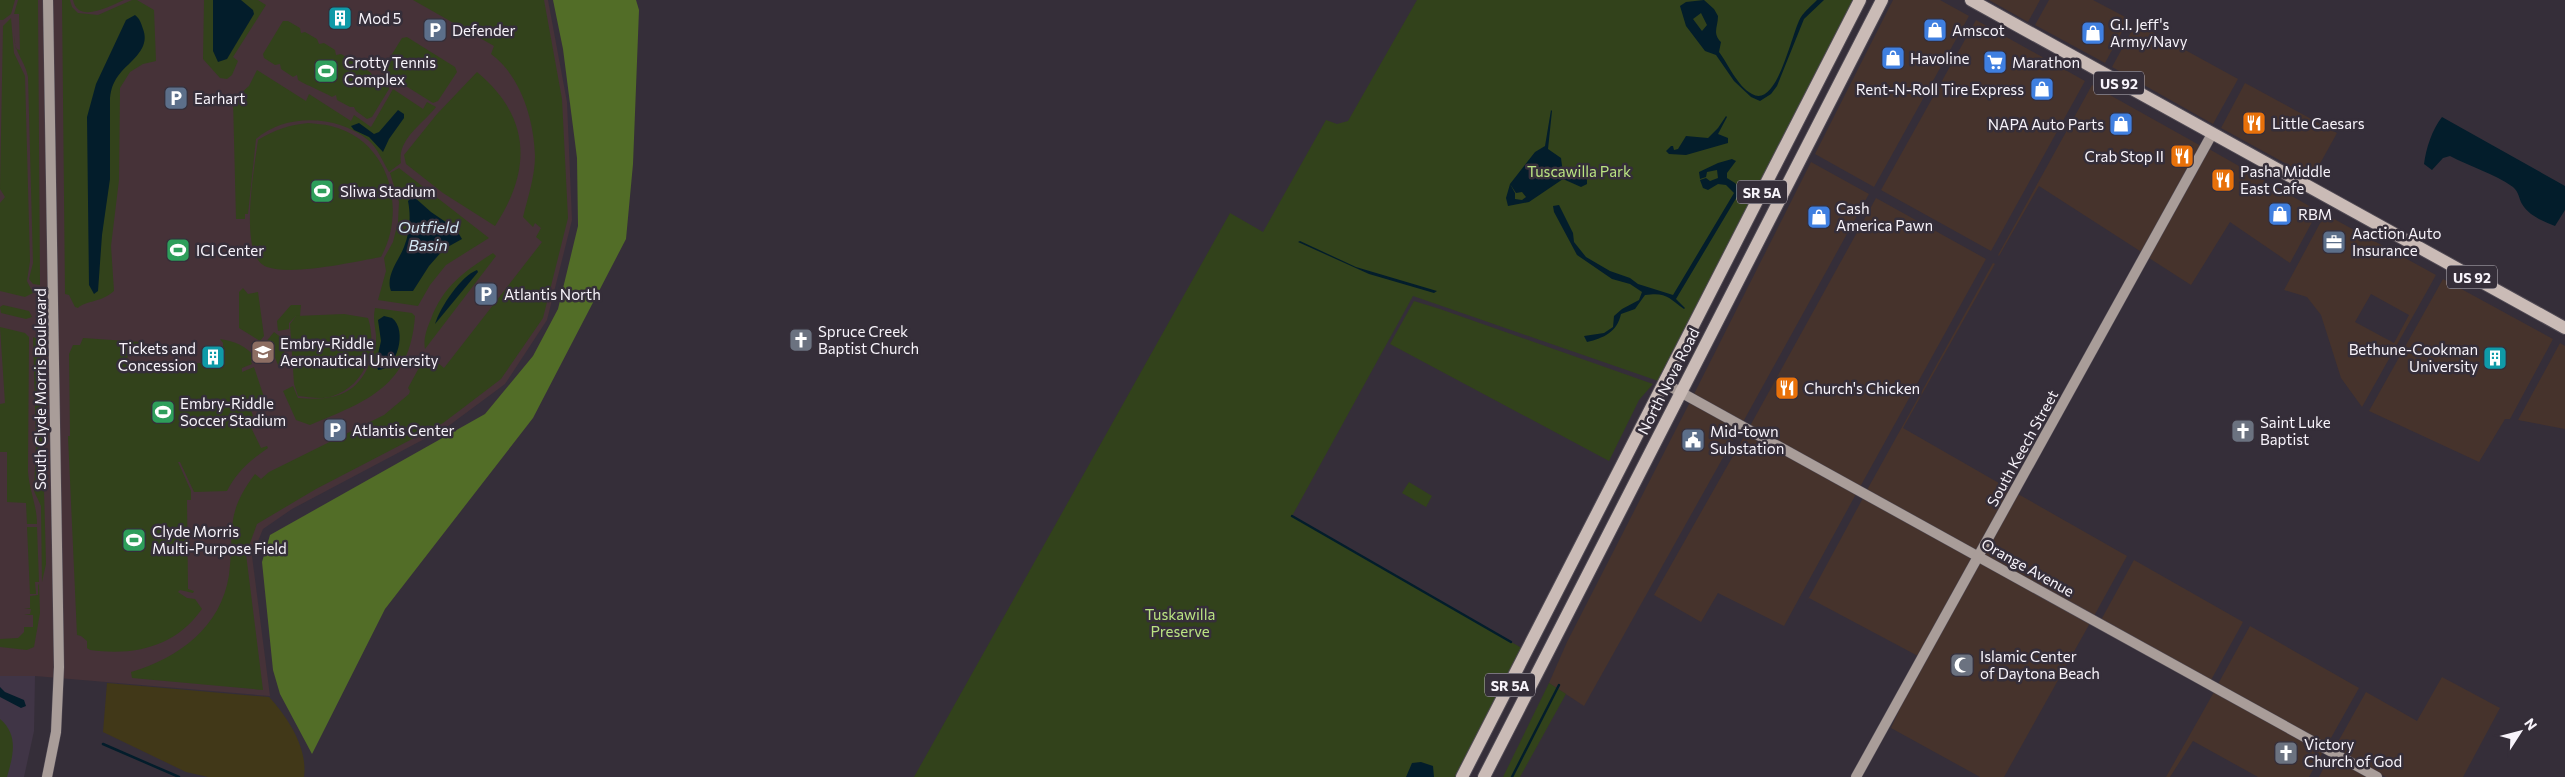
<svg xmlns="http://www.w3.org/2000/svg" width="2565" height="777" viewBox="0 0 2565 777" font-family="Commissioner,sans-serif">
<rect width="100%" height="100%" fill="#352e39"/>
<!-- commercial -->
<g fill="#46332c" fill-rule="evenodd">
<polygon points="1893,0 1940,0 1969,16 1874,187 1815,154"/>
<polygon points="1989,0 2040,0 2028,22"/>
<polygon points="2049,0 2093,0 2129,19 2105,63 2035,25"/>
<polygon points="1976,20 2085,81 1991,251 1881,190"/>
<polygon points="2136,23 2238,79 2213,124 2112,67"/>
<polygon points="2245,83 2337,133 2312,178 2221,128"/>
<polygon points="2092,85 2201,146 2143,253 2039,186 1999,256 1998,255"/>
<polygon points="2209,149 2318,211 2290,263 2230,222 2191,285 2149,258"/>
<polygon points="1811,162 1869,194 1743,422 1694,394"/>
<polygon points="1876,198 1986,259 1860,487 1750,426"/>
<path d="M2325,214L2436,275L2362,407L2341,378L2321,315L2307,297L2284,290ZM2371,294L2409,315L2394,343L2355,322Z"/>
<polygon points="1993,263 1995,264 1903,428 2011,490 1977,551 1867,490"/>
<polygon points="2443,279 2553,339 2510,419 2505,419 2479,462 2369,411"/>
<polygon points="2560,343 2565,346 2565,429 2518,420"/>
<polygon points="1690,402 1739,429 1584,706 1549,683 1567,642"/>
<polygon points="1746,433 1856,494 1784,626 1718,593 1701,622 1654,595"/>
<polygon points="2018,494 2127,556 2094,616 1984,555"/>
<polygon points="1863,498 1973,559 1918,656 1809,598 1806,603"/>
<polygon points="2134,560 2243,622 2211,680 2101,620"/>
<polygon points="1980,563 2090,623 2004,777 1980,777 1891,728 1907,693"/>
<polygon points="2250,626 2359,688 2327,745 2218,684"/>
<polygon points="2442,677 2500,708 2463,777 2386,777 2334,749 2366,692 2417,721"/>
<polygon points="2214,692 2323,752 2309,777 2258,777 2193,741 2170,777 2166,777"/>
<polygon points="2330,756 2368,777 2319,777"/>
</g>
<!-- built -->
<polygon fill="#403546" points="0,676 35,676 34,731 24,777 0,777"/>
<!-- education -->
<polygon fill="#463238" points="0,0 548,0 567,102 572,220 547,320 505,384 447,427 292,509 263,529 252,556 270,696 35,676 0,676"/>
<!-- green -->
<g fill="#32421b">
<polygon points="0,0 15,0 11,14 3,20 0,20"/>
<path d="M18,0H38L40,285L33,284L29,279L33,263L28,77C25,61 15,54 14,36L16,49L20,50L19,14H14Z"/>
<path d="M62,0H70L72,7L78,13L98,15L132,0H137L154,10L156,61L143,64L130,72L120,88L119,180L111,246L114,291C101,303 86,300 78,308L75,307L69,295L65,294Z"/>
<path d="M73,0H124C110,6 78,24 73,0Z"/>
<polygon points="204,0 258,0 266,5 233,57 238,61 232,75 227,79 220,78 203,59"/>
<path d="M413,0H544L562,99L568,218L543,318L501,379L463,408L443,423L316,489L257,524L246,554L263,690L132,678L131,672C179,658 221,627 229,575C235,529 224,515 255,474L261,479L269,472L384,415L409,394L410,391L408,388L421,364L438,363L444,368L542,242L536,237L541,228L535,223L533,227L523,217C528,197 535,176 535,156C534,120 521,76 491,54L494,46Z"/>
<polygon points="1417,0 1860,0 1664,383 1413,296 1292,516 1527,651 1462,777 914,777 1230,213 1263,232 1326,120 1337,124 1348,121"/>
<polygon points="11,18 14,53 25,76 30,261 27,281 33,293 25,297 0,291 0,203 5,197 0,189 3,26"/>
<path d="M283,21H288L300,28L301,33L305,32L317,39L319,44L324,43L335,50L336,55L341,54L353,61L354,66L360,65L371,73L373,77L378,76L388,83L389,89L372,117L367,119L356,111L354,107H350L337,100L336,95L332,97C320,90 310,87 298,80L297,75L293,77L281,69L280,64L275,65L264,58L263,54Z"/>
<polygon points="407,37 455,67 457,72 438,101 433,103 385,73 384,67 402,38"/>
<path d="M257,70L306,101L309,94L351,121L354,115L371,127L393,89L423,109L427,102L436,107C423,124 397,139 401,163L389,172C383,162 377,147 368,140C337,115 286,113 256,139L248,214H245V219H236L233,100L249,86Z"/>
<path d="M477,72C531,117 532,170 495,226L443,193L406,164L404,155L437,114Z"/>
<path d="M308,123C315,124 324,124 331,126C390,140 407,210 381,257C353,262 292,276 267,267C237,257 255,165 258,140C274,130 289,125 308,123Z"/>
<polygon points="399,168 489,238 446,265 430,285 418,306 378,300 386,271 384,258 393,242 398,222 399,202 390,173"/>
<path d="M493,253L496,256L425,349C423,339 427,328 431,319C443,286 465,271 493,253Z"/>
<polygon points="243,288 248,294 258,292 264,336 260,341 239,328 239,292"/>
<polygon points="1414,301 1440,309 1653,384 1639,400 1609,461 1390,344"/>
<polygon points="3,305 29,311 32,317 26,319 1,313 0,307"/>
<polygon points="291,305 301,305 300,316 296,316 289,323 289,329 278,331 277,321"/>
<path d="M375,308L412,313L415,316C410,386 368,401 310,425L296,420L283,391L293,386L298,398C335,401 359,395 372,357C373,353 376,347 376,342C377,330 372,322 375,308Z"/>
<path d="M344,314L368,318C378,348 366,385 333,396C322,400 309,397 298,396L294,384L290,324L296,316Z"/>
<path d="M0,327L25,333L29,337L28,471C29,490 37,505 37,524H27L26,503L7,502V452H0V404L5,403Z"/>
<polygon points="274,332 282,338 286,362 278,365 274,355 265,343"/>
<polygon points="33,337 40,340 46,564 42,582 41,506 34,491 36,444"/>
<path d="M83,338L141,342L142,351H128L127,363H130L131,368L193,367L194,363H223V343L220,339C235,341 246,346 256,358L251,361L252,364L242,368V372L254,367L268,409L263,411L260,407L251,410L253,416L247,419L261,448L267,446L268,448C249,461 236,473 227,491L194,492L180,462H178L191,491V500H187L188,589L194,591L193,593L180,590L178,592L187,598L195,599L202,609C175,647 135,656 90,650L87,648V641L81,636L77,635L68,436H70L69,354L73,345H80Z"/>
<polygon points="1409,482 1432,496 1426,507 1402,493"/>
<polygon points="27,527 37,527 39,582 35,582 36,594 30,594"/>
<polygon points="39,584 40,613 34,647 27,650 0,647 0,639 18,638 24,632 24,627 33,627 33,615 24,615 30,614 31,609 24,609 30,608 30,596 38,595 38,585"/>
<polygon points="1549,683 1566,694 1520,777 1503,777"/>
<path d="M0,719C19,735 13,756 7,777H0Z"/>
</g>
<!-- forest -->
<polygon fill="#526d27" points="553,0 636,0 639,10 633,164 626,239 533,418 385,609 312,754 280,694 273,670 262,562 270,535 485,414 533,356 558,309 578,226 577,158 563,49"/>
<!-- sand -->
<path fill="#413818" d="M107,683L269,697C288,717 308,749 304,777H208L186,772L103,732Z"/>
<!-- water -->
<g fill="#031d2b" fill-rule="evenodd">
<polygon points="213,0 241,0 253,10 254,14 227,59 218,62 213,51"/>
<path d="M1704,0L1714,9L1718,16C1718,27 1712,33 1721,42L1719,52C1729,65 1737,86 1752,94C1778,109 1792,30 1801,17C1805,11 1812,5 1817,0H1824L1804,19L1777,86L1771,94L1760,101L1751,97L1734,81L1716,55L1705,51L1686,26L1680,6L1686,2ZM1701,13L1707,25L1702,31L1693,19Z"/>
<path d="M135,15C140,19 141,23 143,29C151,50 129,61 118,76C113,83 111,89 110,98V179L102,235L98,291L94,294L89,285L87,117L96,84L126,20Z"/>
<polygon points="398,110 404,114 404,118 389,139 383,152 369,137 354,130 351,126 359,123 374,134 379,132"/>
<polygon points="1551,110 1552,111 1548,149 1561,158 1563,173 1570,175 1575,167 1585,169 1587,172 1587,184 1581,187 1563,179 1529,202 1508,206 1506,198 1510,184 1515,193 1515,199 1522,200 1526,197 1522,192 1516,193 1510,184 1535,152 1545,146"/>
<polygon points="1726,116 1727,117 1718,134 1728,138 1728,143 1686,155 1669,154 1666,151 1671,146 1673,146 1674,150 1678,149 1686,136 1708,138 1718,128"/>
<path d="M2442,117L2565,186V210L2555,226C2543,221 2529,216 2522,204C2519,199 2519,192 2513,187C2493,173 2471,167 2450,156L2443,158L2432,170L2424,164C2426,148 2432,130 2442,117Z"/>
<path d="M1732,159L1736,161L1727,173V178L1735,183L1741,190L1676,299L1685,308L1684,309C1668,297 1666,292 1645,295L1635,309L1621,314C1617,332 1604,338 1587,342L1584,336L1604,333L1613,327L1614,316L1622,309L1639,300L1642,292L1630,284L1612,279L1577,255L1554,212L1553,206L1559,205L1573,233L1574,242L1586,257L1610,271L1630,278L1638,284L1673,295L1734,193L1726,185L1718,184L1708,190L1703,188L1700,180L1706,178L1710,181L1718,178L1717,170L1707,172L1706,177L1700,179L1699,172L1718,163Z"/>
<path d="M413,196L431,212L456,229L462,239L444,249L429,266L413,291H391C385,276 399,260 404,247C410,232 411,216 408,201Z"/>
<polygon points="1300,241 1356,267 1437,291 1434,293 1369,274 1298,242"/>
<path d="M477,270L478,272L435,324C440,307 461,276 477,270Z"/>
<path d="M384,316L392,318C408,330 397,370 378,370L376,363L381,341L378,320Z"/>
<polygon points="0,687 5,692 24,700 26,706 21,708 0,697"/>
<polygon points="1421,762 1433,766 1434,777 1406,777 1412,763"/>
</g>
<g fill="none" stroke-linecap="round" stroke-linejoin="round">
<!-- stream -->
<g stroke="#031d2b" stroke-width="2.5">
<polyline points="1292,516 1511,642"/>
<polyline points="103,744 179,777"/>
<polyline points="1512,777 1559,685"/>
</g>
<!-- secondary casing -->
<g stroke="#504a54" stroke-width="11">
<g id="secondary">
<polyline points="1664,383 2377,777"/>
<polyline points="47,777 56,732 59,667 48,0"/>
<polyline points="1856,777 2212,134"/>
</g>
</g>
<!-- primary casing -->
<g stroke="#504a54" stroke-width="14">
<g id="primary">
<polyline points="1971,0 2565,328"/>
<polyline points="1462,777 1860,0"/>
<polyline points="1484,777 1882,0"/>
</g>
</g>
<!-- secondary -->
<use href="#secondary" stroke="#a99d99" stroke-width="10"/>
<!-- primary -->
<use href="#primary" stroke="#cabbb6" stroke-width="12"/>
</g>
<!-- icons -->
<defs>
<g id="building-square" transform="scale(1.25)"><rect x="-9" y="-9" width="18" height="18" rx="4" fill="#0f9aa8" stroke="#352e39"/><path d="M-4-6H4V6H1V3H-1V6H-4ZM-2.5-4.3h1.7v1.8h-1.7ZM.8-4.3h1.7v1.8H.8ZM-2.5-1h1.7V.8h-1.7ZM.8-1h1.7V.8H.8Z" fill="#fff"/></g>
<g id="parking-square" transform="scale(1.25)"><rect x="-9" y="-9" width="18" height="18" rx="4" fill="#5c6f8a" stroke="#352e39"/><path d="M-3.5-5.5H1a3.5 3.5 0 0 1 0 7H-1V5.5H-3.5ZM-1-3.4V-.6H.8a1.4 1.4 0 0 0 0-2.8Z" fill="#fff"/></g>
<g id="shop-square" transform="scale(1.25)"><rect x="-9" y="-9" width="18" height="18" rx="4" fill="#3f7fe0" stroke="#352e39"/><path d="M-5-2.5h2.3a2.7 3.5 0 0 1 5.4 0H5L5.5 6h-11ZM-1.5-2.5h3a1.5 2.3 0 0 0-3 0Z" fill="#fff"/></g>
<g id="supermarket-square" transform="scale(1.25)"><rect x="-9" y="-9" width="18" height="18" rx="4" fill="#3f7fe0" stroke="#352e39"/><path d="M-6-5.5h2.5l.6 2H6L4.5 2H-2.5L-4.4-4H-6ZM-1.5 3.2a1.3 1.3 0 1 0 .1 0ZM3 3.2a1.3 1.3 0 1 0 .1 0Z" fill="#fff"/></g>
<g id="stadium-square" transform="scale(1.25)"><rect x="-9" y="-9" width="18" height="18" rx="4" fill="#2e9e5b" stroke="#352e39"/><path d="M0-5a6.5 5 0 1 0 0 10a6.5 5 0 1 0 0-10ZM-3.5-1.8h7v3.6h-7Z" fill="#fff"/></g>
<g id="restaurant-square" transform="scale(1.25)"><rect x="-9" y="-9" width="18" height="18" rx="4" fill="#e8710a" stroke="#352e39"/><path d="M-5-6h1v4h1v-4h1v4h1v-4h1v5L-1.5 .5V6h-2V.5L-5-1ZM5-6V6H3V1.5H1.5Q1.5-4 5-6Z" fill="#fff"/></g>
<g id="office-square" transform="scale(1.25)"><rect x="-9" y="-9" width="18" height="18" rx="4" fill="#5c6f8a" stroke="#352e39"/><path d="M-6-3h4V-5.5h4V-3h4V5H-6ZM-1-4.5V-3h2v-1.5ZM-6 0V1H6V0Z" fill="#fff"/></g>
<g id="church-square" transform="scale(1.25)"><rect x="-9" y="-9" width="18" height="18" rx="4" fill="#6b7280" stroke="#352e39"/><path d="M-1.2-6h2.4v3.5h3.3v2.4h-3.3V6h-2.4V-.1h-3.3v-2.4h3.3Z" fill="#fff"/></g>
<g id="university-square" transform="scale(1.25)"><rect x="-9" y="-9" width="18" height="18" rx="4" fill="#8d6e63" stroke="#352e39"/><path d="M0-5L7-2L0 1L-7-2ZM-4 1L0 2.5L4 1V4Q0 6-4 4Z" fill="#fff"/></g>
<g id="civic-square" transform="scale(1.25)"><rect x="-9" y="-9" width="18" height="18" rx="4" fill="#5c6f8a" stroke="#352e39"/><path d="M-.6-6.5H3V-4.5H.6V-3L4-1V1h2V6H-6V1h2V-1L-.6-3ZM-1.2 2.5V6h2.4V2.5Z" fill="#fff"/></g>
<g id="mosque-square" transform="scale(1.25)"><rect x="-9" y="-9" width="18" height="18" rx="4" fill="#6b7280" stroke="#352e39"/><path d="M3.5-4.9A6 6 0 1 0 3.5 4.9A5 5 0 1 1 3.5-4.9Z" fill="#fff"/></g>
</defs>
<g fill-rule="evenodd">
<use href="#building-square" x="340" y="18"/>
<use href="#parking-square" x="435" y="30"/>
<use href="#shop-square" x="1935" y="30"/>
<use href="#shop-square" x="2093" y="33"/>
<use href="#shop-square" x="1893" y="58"/>
<use href="#supermarket-square" x="1995" y="62"/>
<use href="#stadium-square" x="326" y="71"/>
<use href="#shop-square" x="2042" y="89"/>
<use href="#parking-square" x="176" y="98"/>
<use href="#restaurant-square" x="2254" y="123"/>
<use href="#shop-square" x="2121" y="124"/>
<use href="#restaurant-square" x="2182" y="156"/>
<use href="#restaurant-square" x="2223" y="180"/>
<use href="#stadium-square" x="322" y="191"/>
<use href="#shop-square" x="2280" y="214"/>
<use href="#shop-square" x="1819" y="217"/>
<use href="#office-square" x="2334" y="242"/>
<use href="#stadium-square" x="178" y="250"/>
<use href="#parking-square" x="486" y="294"/>
<use href="#church-square" x="801" y="340"/>
<use href="#university-square" x="263" y="352"/>
<use href="#building-square" x="213" y="357"/>
<use href="#building-square" x="2495" y="358"/>
<use href="#restaurant-square" x="1787" y="388"/>
<use href="#stadium-square" x="163" y="412"/>
<use href="#parking-square" x="335" y="430"/>
<use href="#church-square" x="2243" y="431"/>
<use href="#civic-square" x="1693" y="440"/>
<use href="#stadium-square" x="134" y="540"/>
<use href="#mosque-square" x="1962" y="665"/>
<use href="#church-square" x="2286" y="753"/>
</g>
<g text-anchor="middle" dominant-baseline="central" stroke-width="5" stroke-linejoin="round" paint-order="stroke">
<!-- shield labels -->
<g fill="#352e39" stroke="#bdb8c0" stroke-width="1">
<rect x="2094" y="71.5" width="50" height="23" rx="4"/>
<rect x="1737" y="180.5" width="50" height="23" rx="4"/>
<rect x="2447" y="265.5" width="50" height="23" rx="4"/>
<rect x="1485" y="673.5" width="50" height="23" rx="4"/>
</g>
<g font-size="14" font-weight="bold" fill="#f7f3fa">
<text x="2119" y="83">US 92</text>
<text x="1762" y="192">SR 5A</text>
<text x="2472" y="277">US 92</text>
<text x="1510" y="685">SR 5A</text>
</g>
<!-- poi labels -->
<g font-size="15" fill="#f7f3fa" stroke="#352e39" text-anchor="start">
<text x="358" y="18">Mod 5</text>
<text x="2110" y="24">G.I. Jeff's<tspan x="2110" dy="17">Army/Navy</tspan></text>
<text x="452" y="30">Defender</text>
<text x="1952" y="30">Amscot</text>
<text x="1910" y="58">Havoline</text>
<text x="344" y="62">Crotty Tennis<tspan x="344" dy="17">Complex</tspan></text>
<text x="2012" y="62">Marathon</text>
<text x="2024" y="89" text-anchor="end">Rent-N-Roll Tire Express</text>
<text x="194" y="98">Earhart</text>
<text x="2272" y="123">Little Caesars</text>
<text x="2104" y="124" text-anchor="end">NAPA Auto Parts</text>
<text x="2164" y="156" text-anchor="end">Crab Stop II</text>
<text x="2240" y="171">Pasha Middle<tspan x="2240" dy="17">East Cafe</tspan></text>
<text x="340" y="191">Sliwa Stadium</text>
<text x="1836" y="208">Cash<tspan x="1836" dy="17">America Pawn</tspan></text>
<text x="2298" y="214">RBM</text>
<text x="2352" y="233">Aaction Auto<tspan x="2352" dy="17">Insurance</tspan></text>
<text x="196" y="250">ICI Center</text>
<text x="504" y="294">Atlantis North</text>
<text x="818" y="331">Spruce Creek<tspan x="818" dy="17">Baptist Church</tspan></text>
<text x="280" y="343">Embry-Riddle<tspan x="280" dy="17">Aeronautical University</tspan></text>
<text x="196" y="348" text-anchor="end">Tickets and<tspan x="196" dy="17">Concession</tspan></text>
<text x="2478" y="349" text-anchor="end">Bethune-Cookman<tspan x="2478" dy="17">University</tspan></text>
<text x="1804" y="388">Church's Chicken</text>
<text x="180" y="403">Embry-Riddle<tspan x="180" dy="17">Soccer Stadium</tspan></text>
<text x="2260" y="422">Saint Luke<tspan x="2260" dy="17">Baptist</tspan></text>
<text x="352" y="430">Atlantis Center</text>
<text x="1710" y="431">Mid-town<tspan x="1710" dy="17">Substation</tspan></text>
<text x="152" y="531">Clyde Morris<tspan x="152" dy="17">Multi-Purpose Field</tspan></text>
<text x="1980" y="656">Islamic Center<tspan x="1980" dy="17">of Daytona Beach</tspan></text>
<text x="2304" y="744">Victory<tspan x="2304" dy="17">Church of God</tspan></text>
</g>
<!-- park labels -->
<g font-size="15" fill="#bae382" stroke="#352e39">
<text x="1579" y="171">Tuscawilla Park</text>
<text x="1180" y="614">Tuskawilla<tspan x="1180" dy="17">Preserve</tspan></text>
</g>
<!-- street labels -->
<g font-size="15" fill="#f7f3fa" stroke="#352e39">
<text transform="translate(1668 381) rotate(-63)">North Nova Road</text>
<text transform="translate(40 389) rotate(-90)">South Clyde Morris Boulevard</text>
<text transform="translate(2022 448) rotate(-61)">South Keech Street</text>
<text transform="translate(2028 567) rotate(29)">Orange Avenue</text>
</g>
<!-- water labels -->
<g font-size="16" font-style="italic" fill="#d3e7f3" stroke="#352e39">
<text x="428" y="226">Outfield<tspan x="428" dy="18">Basin</tspan></text>
</g>
</g>
<!-- north arrow -->
<g transform="translate(2520 732) rotate(54)" stroke="#352e39" stroke-width="4" paint-order="stroke">
<path d="M0-4L9 19L0 12L-9 19Z" fill="#f7f3fa"/>
<text y="-8" font-size="14" font-weight="bold" text-anchor="middle" fill="#f7f3fa">N</text>
</g>
</svg>
